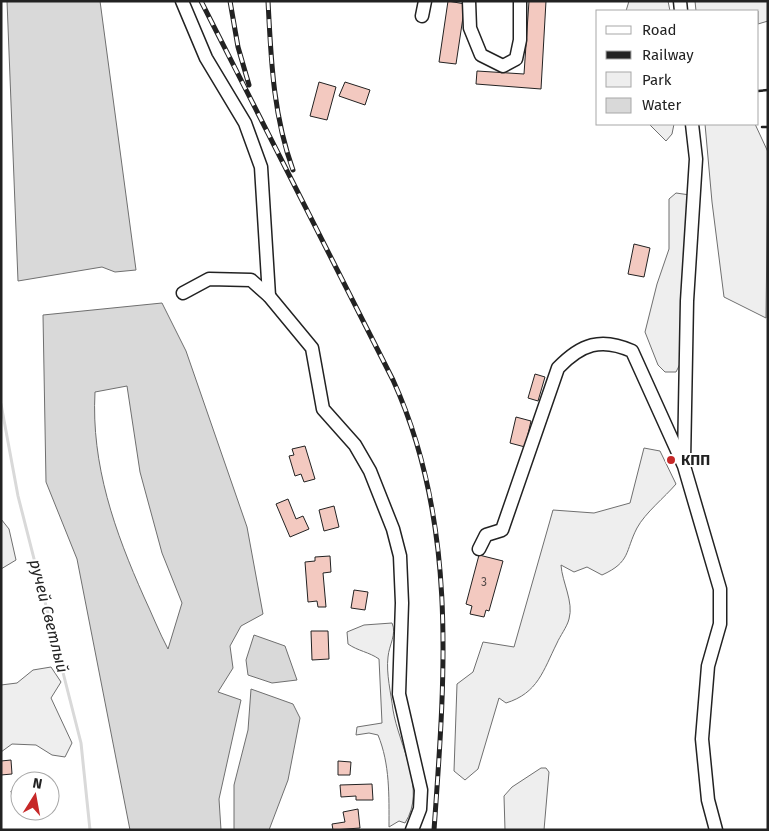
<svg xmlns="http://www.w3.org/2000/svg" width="769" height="831" viewBox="0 0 769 831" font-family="'Fira Sans',sans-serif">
<rect width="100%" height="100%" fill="#fff"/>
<!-- green -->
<g fill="#eee" stroke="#6f6f6f">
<polygon points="629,1 668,1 670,11 626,11"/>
<polygon points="695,1 768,1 768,21 758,24 758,11 696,11"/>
<polygon points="649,124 674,124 672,134 666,141"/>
<polygon points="705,124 755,124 768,152 766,318 724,297 712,202"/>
<polygon points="676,193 690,195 681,362 676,372 665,372 658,365 645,332 657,284 669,249 669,199"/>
<path d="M644,448L660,451L676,484C665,497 645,513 637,528C625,551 631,562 602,575L587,567L574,572L561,565C562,582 574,602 569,619C567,627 560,636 557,643C543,671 538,693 506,703L499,698L478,769L465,780L454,771L457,684L473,672L483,642L514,647L553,510L594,513L630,503Z"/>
<polygon points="1,519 9,529 16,560 1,569"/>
<path d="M392,623C397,634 389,645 388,657C386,674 391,693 393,710C399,746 427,789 405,823L399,821L389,827C389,796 390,764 378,735L369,733L356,735L357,727L382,723L379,659C369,652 358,651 348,644L347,632L364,625Z"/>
<polygon points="51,667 61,682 51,698 72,743 65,757 52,755 36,745 12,744 1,752 1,685 17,683 33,670"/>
<polygon points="541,768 546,768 549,772 544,830 505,830 504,796 512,787"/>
</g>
<!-- water -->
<g fill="#d9d9d9" stroke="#6f6f6f" fill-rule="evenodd">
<polygon points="7,1 100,1 136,270 115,272 102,267 18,281"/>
<path d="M162,303L186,351L247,527L263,614L241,626L230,646L233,668L218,692L241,700L219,799L221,830H130L77,559L46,482L43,315ZM127,386L140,472L162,553L182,603L168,649C159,632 152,614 144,597C115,532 91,465 95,392Z"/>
<polygon points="254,635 285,646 297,680 272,683 248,675 246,660"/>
<polygon points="251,689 293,704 300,718 288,780 269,830 234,830 234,785 248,730"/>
</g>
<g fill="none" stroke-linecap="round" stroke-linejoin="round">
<!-- stream -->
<polyline stroke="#d9d9d9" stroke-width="3" points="1,404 18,496 81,743 90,830"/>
</g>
<!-- building -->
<g fill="#f3c9c0" stroke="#222">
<polygon points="448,1 465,4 456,64 439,62"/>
<polygon points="529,1 546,1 541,89 476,84 477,71 524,74"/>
<polygon points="319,82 336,87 327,120 310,116"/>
<polygon points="345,82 370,90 365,105 339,96"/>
<polygon points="634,244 650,248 644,277 628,274"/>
<polygon points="535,374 545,377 538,401 528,398"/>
<polygon points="516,417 531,421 525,447 510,443"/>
<polygon points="305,446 315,479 304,482 301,474 295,476 289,456 294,455 292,449"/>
<polygon points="672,456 675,461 670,464 667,458"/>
<polygon points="288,499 296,519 303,516 309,529 290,537 276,504"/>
<polygon points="334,506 339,527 324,531 319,510"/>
<polygon points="479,555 503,561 489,611 486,610 484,617 470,614 472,606 466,604"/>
<polygon points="330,556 331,572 323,573 326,607 318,607 317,601 308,602 305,562 315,561 315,557"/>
<polygon points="354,590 368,592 365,610 351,608"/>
<polygon points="311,631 328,631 329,659 312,660"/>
<polygon points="11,760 12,774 1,775 1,761"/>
<polygon points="338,761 351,762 350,775 338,775"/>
<polygon points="372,784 373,800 356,800 356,796 341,797 340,785"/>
<polygon points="20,788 20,804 15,805 11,791"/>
<polygon points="358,809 360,828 333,830 332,824 345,822 343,812"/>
</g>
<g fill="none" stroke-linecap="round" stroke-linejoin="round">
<!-- minor casing -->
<g stroke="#222" stroke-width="15">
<g id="minor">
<polyline points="182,1 206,58 245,123 261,167 269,296"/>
<polyline points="469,1 470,28 481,55 503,66 516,59 520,40 520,1"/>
<polyline points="680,1 681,11"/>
<polyline points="422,16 425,1"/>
<polyline points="183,293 209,279 251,280 269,296 312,348 323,409 355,445 370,471 393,529 400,556 402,603 399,694 421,790 420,809 412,830"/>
<polyline points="684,461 687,301 696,159 692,124"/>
<path d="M479,549L486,535L502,530L558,368C581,344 601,337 632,351L684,466L720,589V624L708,666L702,739L708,800L716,830"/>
</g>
</g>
<!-- minor -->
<use href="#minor" stroke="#fff" stroke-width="12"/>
<!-- rail casing -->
<g stroke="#222" stroke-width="5">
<g id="rail">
<path d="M201,1L393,380C458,523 445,677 434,830"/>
<polyline points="230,1 238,47 249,85"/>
<path d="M268,1C271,59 273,115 293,170"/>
</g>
</g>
<!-- rail -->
<use href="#rail" stroke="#fff" stroke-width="3" stroke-dasharray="9" stroke-linecap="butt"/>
<!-- wall -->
<g stroke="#222" stroke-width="2.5">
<polyline points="758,91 768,90"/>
<polyline points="762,127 768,127"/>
</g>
</g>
<!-- markers -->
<circle fill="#c62828" stroke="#fff" stroke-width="2" cx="671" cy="460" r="5"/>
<g text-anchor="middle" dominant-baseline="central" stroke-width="4" stroke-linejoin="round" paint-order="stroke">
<!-- number labels -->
<g font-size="12" fill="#564c4a">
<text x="484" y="582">3</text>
</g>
<!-- poi labels -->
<g font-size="15" font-weight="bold" fill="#222" stroke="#fff" text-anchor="start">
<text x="681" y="460">КПП</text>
</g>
<!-- water labels -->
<g font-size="16" font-style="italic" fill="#222" stroke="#fff">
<text transform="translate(49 616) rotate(76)">ручей Светлый</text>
</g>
</g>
<!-- border -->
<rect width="769" height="831" fill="none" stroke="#222222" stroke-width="5"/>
<!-- legend -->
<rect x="596" y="10" width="162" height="115" fill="#ffffff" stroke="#a7a7a7"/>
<rect x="606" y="26" width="25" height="8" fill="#ffffff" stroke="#a7a7a7"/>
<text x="642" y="35" font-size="15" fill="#222222">Road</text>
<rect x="606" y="51" width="25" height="8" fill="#222222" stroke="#a7a7a7"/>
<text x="642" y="60" font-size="15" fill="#222222">Railway</text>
<rect x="606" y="72" width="25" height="15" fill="#eeeeee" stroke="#a7a7a7"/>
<text x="642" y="85" font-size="15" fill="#222222">Park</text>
<rect x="606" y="98" width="25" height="15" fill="#d9d9d9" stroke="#a7a7a7"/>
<text x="642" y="110" font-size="15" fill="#222222">Water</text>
<!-- north arrow -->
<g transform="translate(35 796) rotate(11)"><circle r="24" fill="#ffffff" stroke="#a7a7a7"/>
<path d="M0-4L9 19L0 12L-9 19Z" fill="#c62828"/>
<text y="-8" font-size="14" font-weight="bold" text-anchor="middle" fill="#222222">N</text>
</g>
</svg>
